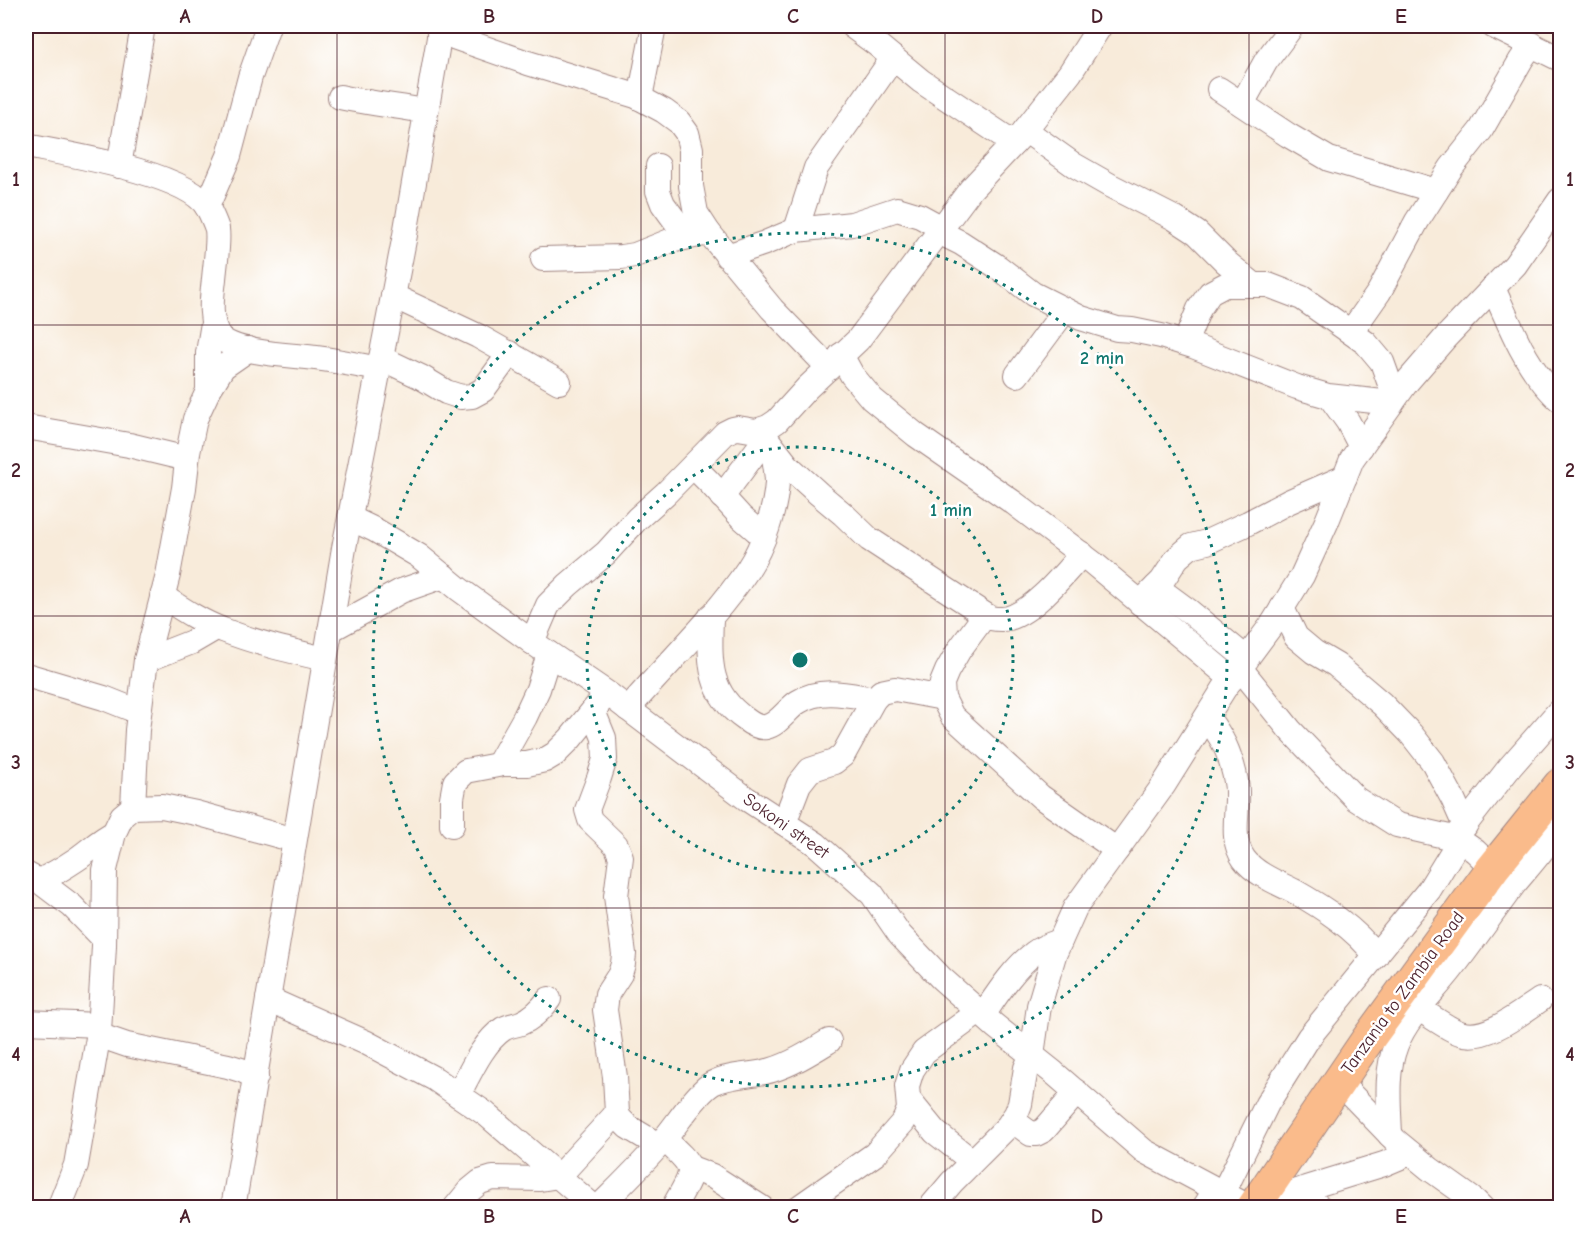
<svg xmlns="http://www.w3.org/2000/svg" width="1586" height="1233" viewBox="0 0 1586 1233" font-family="'Comic Neue',sans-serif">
<rect width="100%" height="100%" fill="#fff"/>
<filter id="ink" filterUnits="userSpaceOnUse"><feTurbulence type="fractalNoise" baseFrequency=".0167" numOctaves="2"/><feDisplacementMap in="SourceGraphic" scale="12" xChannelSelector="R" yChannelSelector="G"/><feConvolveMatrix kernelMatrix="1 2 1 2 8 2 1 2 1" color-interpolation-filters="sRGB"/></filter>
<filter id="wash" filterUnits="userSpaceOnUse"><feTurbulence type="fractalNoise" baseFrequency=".008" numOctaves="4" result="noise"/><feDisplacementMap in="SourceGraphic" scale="24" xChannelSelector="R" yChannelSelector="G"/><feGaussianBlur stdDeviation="1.35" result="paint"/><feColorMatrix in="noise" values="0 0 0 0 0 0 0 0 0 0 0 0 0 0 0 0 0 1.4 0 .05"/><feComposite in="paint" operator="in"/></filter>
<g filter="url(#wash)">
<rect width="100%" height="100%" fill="#f8ebda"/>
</g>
<g filter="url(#ink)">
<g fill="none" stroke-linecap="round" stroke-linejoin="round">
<!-- minor casing -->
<g stroke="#a18582" stroke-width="26">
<g id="minor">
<polyline points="852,26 875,43 921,81 1014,143"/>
<polyline points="1493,26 1560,59"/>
<polyline points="439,32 528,63 636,96 664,111 679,122 687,133 691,149 691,186 696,213 709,233 772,309 829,368"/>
<polyline points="1219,89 1288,135 1329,159 1436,191"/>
<path d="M340,97C368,103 397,106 426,111"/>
<polyline points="640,98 654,26"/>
<polyline points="1242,104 1266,61 1292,26"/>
<polyline points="1025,130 1074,165 1111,186 1174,218 1197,233 1226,262 1253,284"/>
<path d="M26,146C66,154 188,173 208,208C211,214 215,223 217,229C219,242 215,266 214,279C212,296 208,323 220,337C235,354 294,355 316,358C338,361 358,365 379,369"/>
<polyline points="119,166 143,26"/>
<polyline points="658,166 658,191 663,204 687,237"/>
<polyline points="207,207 229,156 250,77 268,26"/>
<polyline points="796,230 816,168 893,58"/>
<polyline points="939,232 961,243 998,267 1033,294 1081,318 1117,329 1132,330 1161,336 1193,346 1297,387 1328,396 1392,403"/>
<polyline points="727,256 765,243 796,230 852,224 897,209 920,216 942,228"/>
<polyline points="543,259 621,257 635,255 670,241 709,233"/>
<path d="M1493,288C1509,322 1520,354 1544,383C1549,389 1554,395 1560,400"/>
<polyline points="393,296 478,336 559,382"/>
<polyline points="1351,332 1379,292 1417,221 1451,168 1481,130 1521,60 1532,44"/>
<polyline points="1185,343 1199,309 1210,293 1225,285 1268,285 1302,298 1366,343 1382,362 1395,398"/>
<polyline points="841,355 852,375 872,399 916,435 1014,503 1093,563 1232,679"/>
<polyline points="381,358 421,377 446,392 461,397 472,396 483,390 510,353"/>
<polyline points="1017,375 1065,310"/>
<polyline points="208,391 208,353 213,323"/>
<polyline points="1330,397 1348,422 1361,447"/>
<polyline points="26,427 129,445 187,459"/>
<path d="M760,430L788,466L819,494L843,514L869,539L990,618C996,619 1003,620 1009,618C1035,610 1064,574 1082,554"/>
<polyline points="693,466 709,482 741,517 764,537"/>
<polyline points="722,497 766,438"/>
<polyline points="350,518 375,530 419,556 459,589 532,642 611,696 747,799 816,844 872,894 900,935 941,978 995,1026 1054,1073 1144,1151 1251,1208"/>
<polyline points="1156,587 1190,612 1247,659"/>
<path d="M162,596C182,609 201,622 223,630C256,643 291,651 325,659"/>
<polyline points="1140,603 1162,581 1177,558 1191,546 1207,542 1248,523 1288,502 1345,477"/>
<polyline points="1282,608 1296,637 1314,652 1336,665 1382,704 1411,734 1433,762 1453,799 1465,826"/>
<polyline points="985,615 959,650 947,671 942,683 943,698 952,716 1041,797 1117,850"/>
<path d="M711,616C710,658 706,692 745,719C750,723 758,728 766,727C779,724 787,709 798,702C821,687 849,695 874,699"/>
<polyline points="330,630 401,591 444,576"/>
<polyline points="532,642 548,605 568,585 606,553 637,519 666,493 725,433 733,429 738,428 756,431 768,427 777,421 807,388 858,340 971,189 1018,139 1070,73 1100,26"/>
<polyline points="146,660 192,642 216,628"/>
<polyline points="1240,668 1290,730 1356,799 1397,825 1449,837 1465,844 1475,851 1493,868"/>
<polyline points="26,675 104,698 139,712"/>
<path d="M628,709C668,662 714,620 748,569C763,546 775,511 777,483C777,471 774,458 772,447"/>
<polyline points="593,711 604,738 605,759 599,778 587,810 590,820 616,845 621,857 616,896 624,954 623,964 620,974 607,994 605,1010 615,1077 617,1113 620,1119 628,1127 658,1145"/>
<path d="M1207,717C1212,724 1218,732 1222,740C1229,752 1237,778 1237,792C1238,814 1230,840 1244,859C1255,874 1278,883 1294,891C1324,908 1355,928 1376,956"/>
<polyline points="498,765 525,717 538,689 549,654"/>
<polyline points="133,807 137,730 146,660 168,575 184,488 188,453 195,419 208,391 223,367 249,349"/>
<polyline points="784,823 799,784 810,770 834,762 843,755 874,699 881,692 895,689 943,698"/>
<polyline points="452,825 452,798 455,782 466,771 503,764 527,764 545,760 555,754 570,739 600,702"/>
<polyline points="1457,835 1510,767 1560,710"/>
<polyline points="26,874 39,881 72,906 104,939"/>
<path d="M39,881C52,875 65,867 77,859C90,850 100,840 114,833"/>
<polyline points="268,999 367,1043 435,1079 486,1114 595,1208"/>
<path d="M1419,1009C1431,1016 1448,1029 1460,1033C1485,1042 1519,1014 1540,1000"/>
<path d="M983,1015C998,993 1013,969 1034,953C1042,947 1051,944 1060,941"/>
<polyline points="26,1022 99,1025"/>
<polyline points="98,1035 127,1045 228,1066 241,1070 256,1077"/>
<polyline points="1339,1082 1396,1141 1430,1169 1475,1201 1482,1208"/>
<path d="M458,1095C469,1075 483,1042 503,1029C508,1026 515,1025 521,1023C533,1018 541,1010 549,999"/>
<polyline points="909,1100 935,1132 972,1161"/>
<polyline points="1012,1120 1031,1134 1036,1134 1044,1130 1077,1092"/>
<path d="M1390,1135C1389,1105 1385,1073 1396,1045C1407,1017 1431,995 1450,971C1472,943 1493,912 1515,883C1531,864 1547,846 1560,826"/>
<path d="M664,1139C699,1171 695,1168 673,1208"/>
<polyline points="691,1168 712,1176 762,1208"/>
<polyline points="1298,1191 1321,1208"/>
<polyline points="1223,1193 1267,1104 1309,1037 1429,890 1459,841"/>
<polyline points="59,1208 76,1165 99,1032 104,946 105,870 114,833 122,816 133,807 162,806 196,813 294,840"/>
<polyline points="233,1208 344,548 405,235 441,26"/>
<polyline points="455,1208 469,1191 480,1182 493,1178 540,1179 559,1176 617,1113"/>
<path d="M598,1208C621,1185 644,1163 665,1138C676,1125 699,1090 713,1083C730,1074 753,1076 772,1070C792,1064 811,1052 829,1041"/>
<polyline points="798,1208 875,1154 904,1121 909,1109 907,1086 912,1070 924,1052 979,1012"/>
<polyline points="930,1208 952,1182 1008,1126 1016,1114 1020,1104 1026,1068 1032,1055 1039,1006 1054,955 1075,908 1163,786 1224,689 1273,623 1302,576 1327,521 1352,459 1407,382 1446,337 1515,265 1560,200"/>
<polyline points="1204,1208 1216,1189"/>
<polyline points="1255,1208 1306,1188 1384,1164 1410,1153"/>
</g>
</g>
<!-- highway casing -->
<g stroke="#a18582" stroke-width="35">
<polyline id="highway" points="1253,1208 1368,1039 1493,868 1560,785"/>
</g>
<!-- minor -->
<use href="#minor" stroke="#fff" stroke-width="24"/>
<!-- highway -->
<use href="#highway" stroke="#fabb8b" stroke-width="33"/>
</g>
</g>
<!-- grid -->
<path fill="none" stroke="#4a1f2b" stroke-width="1.5" stroke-opacity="0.55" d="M337,26V1208M641,26V1208M945,26V1208M1249,26V1208M26,325H1560M26,616H1560M26,908H1560"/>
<!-- distance rings -->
<g fill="none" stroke="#0f766e" stroke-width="3" stroke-dasharray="3 6">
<circle cx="800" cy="660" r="213"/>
<circle cx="800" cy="660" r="427"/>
</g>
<g text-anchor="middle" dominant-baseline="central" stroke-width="5" stroke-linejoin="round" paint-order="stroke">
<!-- street labels -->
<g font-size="18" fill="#4a1f2b" stroke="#fff">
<text transform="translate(786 826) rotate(35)">Sokoni street</text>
<text transform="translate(1403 993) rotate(-54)">Tanzania to Zambia Road</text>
</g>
</g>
<circle cx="800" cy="660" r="9" fill="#0f766e" stroke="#fff" stroke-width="3"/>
<g font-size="18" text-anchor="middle" font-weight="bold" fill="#0f766e" stroke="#fff" stroke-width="5" stroke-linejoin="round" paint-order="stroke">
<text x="1102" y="364">2 min</text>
<text x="951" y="516">1 min</text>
</g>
<!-- margin -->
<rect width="1586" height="1233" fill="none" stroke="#fff" stroke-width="66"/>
<rect x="33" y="33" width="1520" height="1167" fill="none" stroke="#4a1f2b" stroke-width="2"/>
<g font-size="20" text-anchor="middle" font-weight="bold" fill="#4a1f2b">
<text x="185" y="23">A</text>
<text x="489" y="23">B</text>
<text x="793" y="23">C</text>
<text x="1097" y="23">D</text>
<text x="1401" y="23">E</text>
<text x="16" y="186">1</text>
<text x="1570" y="186">1</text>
<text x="16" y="477">2</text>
<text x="1570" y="477">2</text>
<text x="16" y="769">3</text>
<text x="1570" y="769">3</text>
<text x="16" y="1061">4</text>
<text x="1570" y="1061">4</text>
<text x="185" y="1223">A</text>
<text x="489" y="1223">B</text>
<text x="793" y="1223">C</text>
<text x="1097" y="1223">D</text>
<text x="1401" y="1223">E</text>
</g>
</svg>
